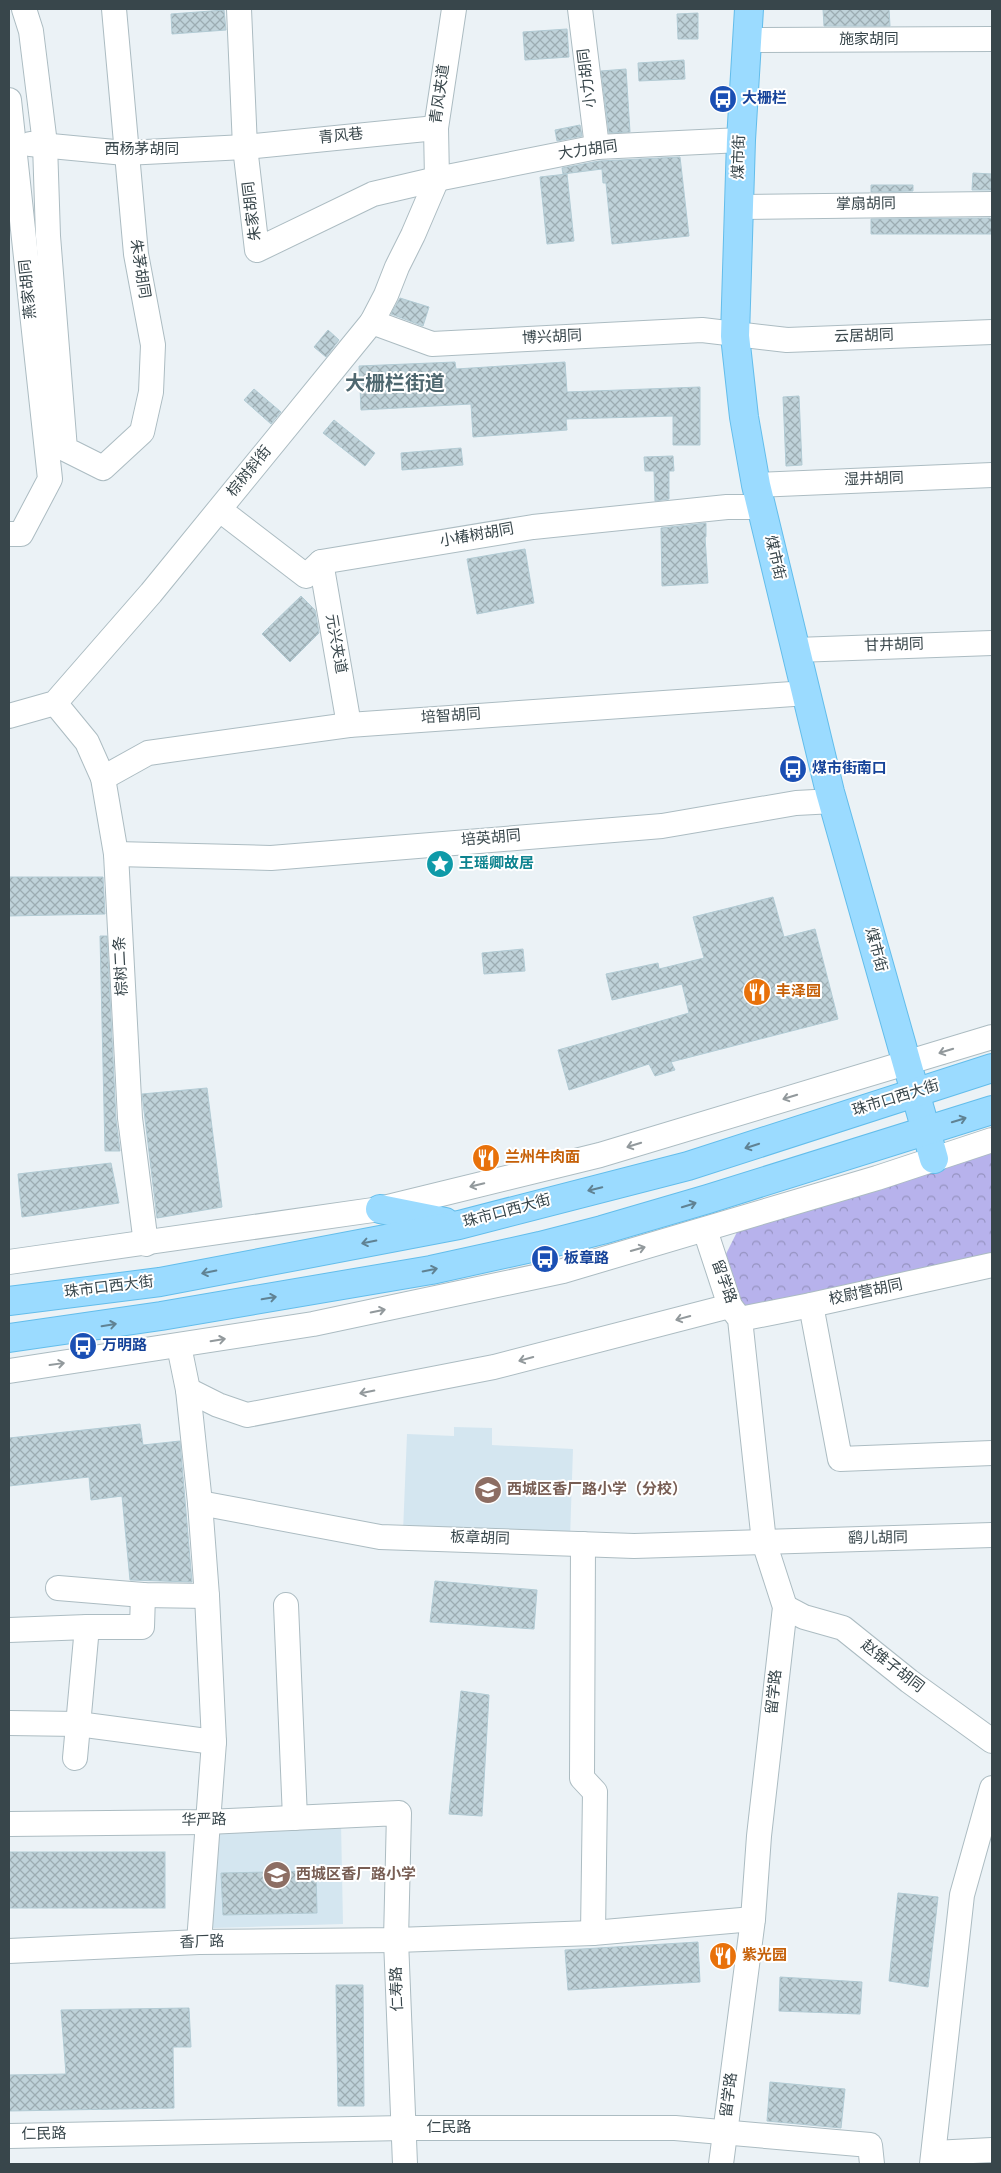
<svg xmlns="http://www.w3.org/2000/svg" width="1001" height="2173" viewBox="0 0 1001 2173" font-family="Overpass,'Noto Sans SC',sans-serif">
<defs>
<pattern id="forest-crowns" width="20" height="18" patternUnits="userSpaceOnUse" patternTransform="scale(1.25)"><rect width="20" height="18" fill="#b7b2ec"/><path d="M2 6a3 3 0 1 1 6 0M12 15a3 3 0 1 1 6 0" fill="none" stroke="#9693c1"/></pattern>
<pattern id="building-cross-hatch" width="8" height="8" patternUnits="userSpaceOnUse" patternTransform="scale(1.25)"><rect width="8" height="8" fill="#bfd2d9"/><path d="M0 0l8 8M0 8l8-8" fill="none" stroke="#9cacb2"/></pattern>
</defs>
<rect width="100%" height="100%" fill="#ebf2f6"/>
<!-- education -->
<g fill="#d4e6f0">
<polygon points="454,1427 492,1428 492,1445 573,1449 570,1539 403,1532 407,1434 454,1436"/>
<polygon points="341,1823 343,1924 212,1928 212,1827"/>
</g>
<!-- forest -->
<polygon fill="url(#forest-crowns)" points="992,1151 992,1260 744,1313 726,1254 738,1230"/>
<!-- building -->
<g fill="url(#building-cross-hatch)" stroke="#b2cbd4">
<polygon points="823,9 889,9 890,26 824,26"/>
<polygon points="224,10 226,30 172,34 171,14"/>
<polygon points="698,13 698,39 678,39 677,14"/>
<polygon points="567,29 569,57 525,60 523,32"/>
<polygon points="684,60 685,79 639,81 638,63"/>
<polygon points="626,69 630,132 609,133 601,71"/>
<polygon points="580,125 582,136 557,141 555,130"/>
<polygon points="680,157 689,236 612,244 606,183 603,183 602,169 563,174 562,168 599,161"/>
<polygon points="973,173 992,174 991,190 972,190"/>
<polygon points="567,174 574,241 547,244 540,177"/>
<polygon points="871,185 913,185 913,191 871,192"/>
<polygon points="990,218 992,219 992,234 871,234 871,219"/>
<polygon points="400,298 429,307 423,326 391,314"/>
<polygon points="328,330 339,340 326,357 314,347"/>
<polygon points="455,362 456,369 565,362 567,392 700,387 700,445 673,445 673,416 566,419 567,430 473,437 471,404 361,410 359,366"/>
<polygon points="254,389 281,412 271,424 244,400"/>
<polygon points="799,396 802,465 786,466 783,397"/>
<polygon points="334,420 375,453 365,466 323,433"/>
<polygon points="461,448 463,465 402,470 401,453"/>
<polygon points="673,456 674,471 669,471 669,499 655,501 654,471 645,471 644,457"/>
<polygon points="706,523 706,537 705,537 708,583 662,586 661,528"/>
<polygon points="525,549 534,603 477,614 467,559"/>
<polygon points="301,596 315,610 319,633 290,662 262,634"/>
<polygon points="9,877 103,877 105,914 9,916"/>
<polygon points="773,897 784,937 815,929 838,1019 671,1062 675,1070 655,1076 649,1064 569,1090 558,1050 689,1013 682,984 612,1000 606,974 658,963 659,969 704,958 693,917"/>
<polygon points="100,936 107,936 116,1119 120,1151 105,1151"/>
<polygon points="523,949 525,971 484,974 482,953"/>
<polygon points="207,1088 222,1207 157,1218 142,1094"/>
<polygon points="111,1163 119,1203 22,1217 18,1174"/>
<polygon points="140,1424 143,1445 180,1441 192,1582 130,1580 122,1496 91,1500 89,1477 9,1486 9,1438"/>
<polygon points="435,1581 537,1590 534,1629 430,1622"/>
<polygon points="461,1691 489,1695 482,1816 449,1814"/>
<rect x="9" y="1852" width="156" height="56"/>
<polygon points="316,1871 317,1913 223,1915 221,1873"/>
<polygon points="898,1893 938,1897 928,1987 889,1981"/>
<polygon points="698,1942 700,1982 568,1990 565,1950"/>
<polygon points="780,1977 862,1982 860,2014 779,2011"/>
<polygon points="336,1985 363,1985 364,2106 338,2106"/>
<polygon points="189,2008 191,2047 173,2047 174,2108 9,2111 9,2075 66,2074 61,2010"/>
<polygon points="770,2082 845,2089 841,2128 767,2121"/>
</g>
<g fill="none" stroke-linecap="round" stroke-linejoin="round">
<!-- minor casing -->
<g stroke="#acbcc2" stroke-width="26">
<g id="minor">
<polyline points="24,9 31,31 45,144 48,236 65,449 103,468 142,432 151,392 153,345 136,254 114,9"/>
<polyline points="239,9 245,147 257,250 373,194 437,179 597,147 741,140"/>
<polyline points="580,9 597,147"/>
<polyline points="747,40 992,39"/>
<polyline points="9,100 50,479 21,534 9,534"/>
<polyline points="30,144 125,153 245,147 436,128"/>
<polyline points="739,207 992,204"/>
<polyline points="372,322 432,344 702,330 787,340 992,332"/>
<polyline points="756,485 992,475"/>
<polyline points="220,510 306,576 321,562 533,527 727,507 762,507"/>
<polyline points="321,562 349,725"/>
<polyline points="796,650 992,643"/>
<polyline points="55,703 87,742 103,778 116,854 130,1118 146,1244"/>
<polyline points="9,716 55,703 151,593 372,322 386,295 397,267 413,235 437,179 436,128 454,9"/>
<polyline points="103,778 148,753 349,725 807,693"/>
<polyline points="116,854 271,858 662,826 796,803 834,801"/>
<polyline points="705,1230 730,1306 740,1319 764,1542 785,1607 759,1836 753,1919 721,2164"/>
<polyline points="9,1262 380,1209 600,1155 992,1037"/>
<polyline points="811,1305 840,1459 992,1453"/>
<polyline points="740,1319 811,1305 992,1265"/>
<polyline points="179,1346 188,1390 200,1503 207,1596 214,1742 199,1942"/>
<polyline points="9,1371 313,1324 563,1271 877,1178 992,1140"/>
<polyline points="188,1390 218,1405 247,1415 494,1367 730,1306"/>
<polyline points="200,1503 380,1537 634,1546 992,1535"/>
<polyline points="583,1544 582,1778 595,1792 593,1933"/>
<polyline points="58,1588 143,1595 207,1596"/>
<polyline points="286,1605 295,1818"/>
<polyline points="785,1607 804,1617 843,1628 909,1681 992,1741"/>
<polyline points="9,1630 87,1627 142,1627 143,1595"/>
<polyline points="9,1723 78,1724 214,1742"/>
<polyline points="75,1758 87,1627"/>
<polyline points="9,1824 207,1822 399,1813 396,1940 405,2164"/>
<polyline points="9,1951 199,1942 396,1940 593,1933 753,1919"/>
<polyline points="9,2136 404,2128 675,2128 870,2145 872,2164"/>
<polyline points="934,2153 992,2150"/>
<polyline points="932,2164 962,1895 992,1788"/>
</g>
</g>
<!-- major casing -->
<g stroke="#63bdeb" stroke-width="30">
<g id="major">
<polyline points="749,9 741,140 735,336 744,417 756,485 830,792 934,1159"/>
<polyline points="380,1209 445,1222"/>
<polyline points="9,1301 160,1282 459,1225 688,1166 992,1068"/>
<polyline points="9,1338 161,1316 431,1270 540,1246 602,1230 708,1199 992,1110"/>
</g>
</g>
<!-- minor -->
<use href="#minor" stroke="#fff" stroke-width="24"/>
<!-- major -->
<use href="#major" stroke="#9bdbff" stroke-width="28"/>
</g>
<!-- one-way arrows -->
<defs><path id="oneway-shaft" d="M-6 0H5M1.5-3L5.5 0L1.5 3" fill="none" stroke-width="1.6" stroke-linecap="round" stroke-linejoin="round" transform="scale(1.25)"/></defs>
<g stroke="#92999c">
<use href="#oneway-shaft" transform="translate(946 1051) rotate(163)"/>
<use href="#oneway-shaft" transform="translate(790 1097) rotate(163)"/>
<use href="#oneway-shaft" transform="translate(634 1145) rotate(163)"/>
<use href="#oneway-shaft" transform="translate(477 1185) rotate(166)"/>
<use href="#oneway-shaft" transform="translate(638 1249) rotate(-16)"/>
<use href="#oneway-shaft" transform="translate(378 1311) rotate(-12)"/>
<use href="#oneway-shaft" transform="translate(683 1318) rotate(165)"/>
<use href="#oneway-shaft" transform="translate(218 1340) rotate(-9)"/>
<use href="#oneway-shaft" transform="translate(526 1359) rotate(165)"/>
<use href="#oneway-shaft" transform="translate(57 1364) rotate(-8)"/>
<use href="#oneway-shaft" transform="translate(367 1392) rotate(169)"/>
</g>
<g stroke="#608293">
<use href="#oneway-shaft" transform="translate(959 1120) rotate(-17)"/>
<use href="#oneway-shaft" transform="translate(752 1146) rotate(162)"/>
<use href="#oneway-shaft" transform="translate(595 1189) rotate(166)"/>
<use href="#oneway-shaft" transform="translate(689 1205) rotate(-17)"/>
<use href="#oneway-shaft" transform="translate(369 1242) rotate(169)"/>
<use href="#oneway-shaft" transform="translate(430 1270) rotate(-11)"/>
<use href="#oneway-shaft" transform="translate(209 1272) rotate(169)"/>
<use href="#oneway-shaft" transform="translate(269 1298) rotate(-10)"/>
<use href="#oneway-shaft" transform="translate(109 1325) rotate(-9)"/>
</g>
<!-- icons -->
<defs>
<g id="bus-disc" transform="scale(1.4375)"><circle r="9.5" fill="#1a4fb4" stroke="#fff"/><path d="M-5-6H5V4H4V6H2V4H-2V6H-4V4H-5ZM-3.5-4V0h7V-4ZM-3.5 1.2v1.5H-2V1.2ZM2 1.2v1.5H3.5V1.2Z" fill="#fff"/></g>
<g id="sight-disc" transform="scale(1.4375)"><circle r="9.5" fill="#0f9aa8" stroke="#fff"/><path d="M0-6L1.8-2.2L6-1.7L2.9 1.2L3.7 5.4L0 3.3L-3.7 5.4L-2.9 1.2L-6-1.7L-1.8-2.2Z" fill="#fff"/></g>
<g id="restaurant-disc" transform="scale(1.4375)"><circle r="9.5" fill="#e8710a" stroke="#fff"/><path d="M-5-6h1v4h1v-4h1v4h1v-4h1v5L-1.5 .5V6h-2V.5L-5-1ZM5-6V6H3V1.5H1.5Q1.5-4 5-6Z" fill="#fff"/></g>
<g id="school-disc" transform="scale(1.4375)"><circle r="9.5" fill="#8d6e63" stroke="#fff"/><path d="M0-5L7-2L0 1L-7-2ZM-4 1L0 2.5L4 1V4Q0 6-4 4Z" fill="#fff"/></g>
</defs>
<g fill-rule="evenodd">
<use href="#bus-disc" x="723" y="99"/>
<use href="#bus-disc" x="793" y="769"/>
<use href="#sight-disc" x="440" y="864"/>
<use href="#restaurant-disc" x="757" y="992"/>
<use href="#restaurant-disc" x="486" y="1158"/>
<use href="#bus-disc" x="545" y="1259"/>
<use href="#bus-disc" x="83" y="1346"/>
<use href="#school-disc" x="488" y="1490"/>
<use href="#school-disc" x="277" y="1875"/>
<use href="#restaurant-disc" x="723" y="1956"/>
</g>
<g text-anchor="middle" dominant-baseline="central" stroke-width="4" stroke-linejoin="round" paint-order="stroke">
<!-- street labels -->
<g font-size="15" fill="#38464b" stroke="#fff">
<text x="869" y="40">施家胡同</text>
<text transform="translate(588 78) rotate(-97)">小力胡同</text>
<text transform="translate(441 94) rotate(-82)">青风夹道</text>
<text transform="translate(341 137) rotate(-6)">青风巷</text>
<text x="142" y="150">西杨茅胡同</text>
<text transform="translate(588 151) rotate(-8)">大力胡同</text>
<text transform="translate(740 157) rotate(-88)">煤市街</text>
<text transform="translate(866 205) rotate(-1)">掌扇胡同</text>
<text transform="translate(253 211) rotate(-97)">朱家胡同</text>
<text transform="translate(139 269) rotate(81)">朱茅胡同</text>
<text transform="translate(29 289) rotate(-96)">燕家胡同</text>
<text transform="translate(864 337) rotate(-2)">云居胡同</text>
<text transform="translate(552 338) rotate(-3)">博兴胡同</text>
<text transform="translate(250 472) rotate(-51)">棕树斜街</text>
<text transform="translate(874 480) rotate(-2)">湿井胡同</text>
<text transform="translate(477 536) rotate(-10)">小椿树胡同</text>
<text transform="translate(774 558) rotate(77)">煤市街</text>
<text transform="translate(335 644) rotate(80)">元兴夹道</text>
<text transform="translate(894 646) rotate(-2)">甘井胡同</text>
<text transform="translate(451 717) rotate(-4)">培智胡同</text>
<text transform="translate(491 839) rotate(-5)">培英胡同</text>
<text transform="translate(875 950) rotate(75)">煤市街</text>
<text transform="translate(122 966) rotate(-93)">棕树二条</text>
<text transform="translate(896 1099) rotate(-17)">珠市口西大街</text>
<text transform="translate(507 1212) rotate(-15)">珠市口西大街</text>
<text transform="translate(723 1282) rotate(70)">留学路</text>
<text transform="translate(109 1288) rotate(-7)">珠市口西大街</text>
<text transform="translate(866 1293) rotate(-12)">校尉营胡同</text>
<text transform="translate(480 1539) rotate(2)">板章胡同</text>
<text transform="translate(878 1539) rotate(-1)">鹞儿胡同</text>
<text transform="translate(892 1667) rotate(38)">赵锥子胡同</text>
<text transform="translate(775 1692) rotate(-84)">留学路</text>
<text transform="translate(204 1821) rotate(-1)">华严路</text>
<text transform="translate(202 1943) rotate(-2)">香厂路</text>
<text transform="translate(398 1989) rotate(-92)">仁寿路</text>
<text transform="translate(730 2095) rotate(-83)">留学路</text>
<text x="449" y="2128">仁民路</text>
<text transform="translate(44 2135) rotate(-1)">仁民路</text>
</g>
<!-- transit labels -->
<g font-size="15" font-weight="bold" fill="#164399" stroke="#fff" text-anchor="start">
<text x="742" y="99">大栅栏</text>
<text x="812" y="769">煤市街南口</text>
<text x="564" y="1259">板章路</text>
<text x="102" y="1346">万明路</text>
</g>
<!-- culture labels -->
<g font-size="15" font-weight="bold" fill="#0d838f" stroke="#fff" text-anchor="start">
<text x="459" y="864">王瑶卿故居</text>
</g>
<!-- food labels -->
<g font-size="15" font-weight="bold" fill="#c56008" stroke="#fff" text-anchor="start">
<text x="776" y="992">丰泽园</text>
<text x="505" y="1158">兰州牛肉面</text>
<text x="742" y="1956">紫光园</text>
</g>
<!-- education labels -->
<g font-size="15" font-weight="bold" fill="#785e54" stroke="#fff" text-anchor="start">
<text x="507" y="1490">西城区香厂路小学（分校）</text>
<text x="296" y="1875">西城区香厂路小学</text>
</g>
<!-- district labels -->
<g font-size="20" font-weight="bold" fill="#4e676f" stroke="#fff">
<text x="395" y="385">大栅栏街道</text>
</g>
</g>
<!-- border -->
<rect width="1001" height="2173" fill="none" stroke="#38464b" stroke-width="20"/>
</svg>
